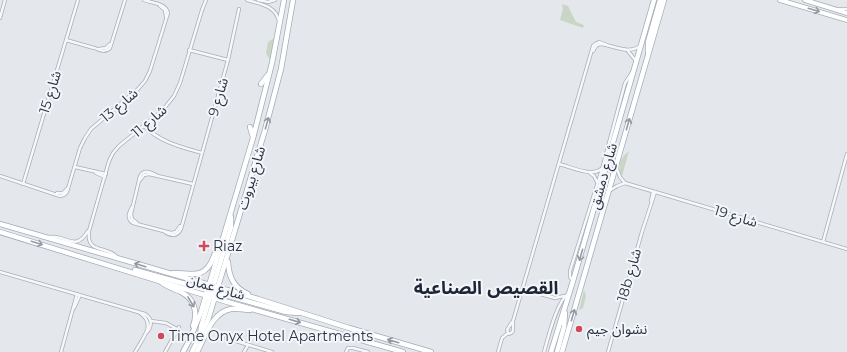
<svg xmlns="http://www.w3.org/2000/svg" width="847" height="352" viewBox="0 0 847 352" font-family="Montserrat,'Noto Sans Arabic',sans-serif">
<rect width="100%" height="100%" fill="#e4e7ec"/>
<!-- green -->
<g fill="#c9d6c5">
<polygon points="562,4 568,6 576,22 584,25 583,28 560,20 563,9"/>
<polygon points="273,39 274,39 270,60 266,53 268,42"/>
<path d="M629,151L622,176C616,167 621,157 629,151Z"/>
<polygon points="584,290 586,296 583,308 579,310"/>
</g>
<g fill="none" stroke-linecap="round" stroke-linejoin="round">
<!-- street casing -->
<g stroke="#a9aeb7" stroke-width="4">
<g id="street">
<path d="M247,0C260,4 275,5 279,21"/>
<polyline points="258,0 268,2 275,0"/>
<polyline points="160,6 165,10 166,17"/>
<polyline points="838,9 847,9"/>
<polyline points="0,18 5,0"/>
<polyline points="66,40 94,48"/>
<path d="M95,48C100,51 105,53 110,48L125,0"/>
<polyline points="99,49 106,48 110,44"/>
<polyline points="189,50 228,60"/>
<path d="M593,51L596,46L600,44C613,45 628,55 640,46"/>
<polyline points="628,51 636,61"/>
<path d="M144,126C160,142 181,147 202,153"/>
<path d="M559,164C571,167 592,177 601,169"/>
<polyline points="75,167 106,174"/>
<polyline points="617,169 620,177 625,183 847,249"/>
<polyline points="96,173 105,177"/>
<polyline points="590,173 594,176 597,182"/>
<path d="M0,176L60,196L64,195L67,192L80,148L85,138L91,129L138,89L145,81L150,71L168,13C166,3 152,3 144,0"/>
<polyline points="140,180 144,175 149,174 193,184"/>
<polyline points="23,184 78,0"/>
<polyline points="609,191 617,186 625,183"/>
<polyline points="57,193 63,193 68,188"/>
<polyline points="651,201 653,192"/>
<path d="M132,207C129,213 126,218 133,223L171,233L176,232L180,226"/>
<path d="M137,223L132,219L131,214L140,176C144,169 150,172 156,175"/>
<path d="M165,232C171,236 177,237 181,229L228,60L239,9"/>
<path d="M49,237C66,234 75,253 88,231"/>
<polyline points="823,242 847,154"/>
<path d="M116,256C105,246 86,253 89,231L109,161L113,153L119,146L162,111L174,96L180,83L202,10L206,0"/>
<path d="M0,272L145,314C153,319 152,327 146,333"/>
<polyline points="573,281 570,277 570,271 602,169 625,83 633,71"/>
<polyline points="522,289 555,298 564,296"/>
<polyline points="74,308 80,295"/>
<polyline points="151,321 166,323 177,329"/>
<polyline points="513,321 593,46 595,44 599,42 607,45"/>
<polygon points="512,322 513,322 513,331 511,333 509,334 507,330"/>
<polyline points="226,338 272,352"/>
<polyline points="61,352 77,294"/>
<path d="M135,352C142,339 157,324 140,313"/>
<polyline points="165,352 179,327"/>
<polyline points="244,352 248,345"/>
<polyline points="346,352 348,348 353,348 368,352"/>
<polyline points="498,352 502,338 508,333"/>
<path d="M544,352C548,338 557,300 569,293"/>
<polyline points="608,352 642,232 655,192"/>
</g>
</g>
<!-- secondary casing -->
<g stroke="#a9aeb7" stroke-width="5.5">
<g id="secondary">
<polyline points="780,0 847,20"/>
<polyline points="805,0 847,13"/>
</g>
</g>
<!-- primary casing -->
<g stroke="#a3abb8" stroke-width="6">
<g id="primary">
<polyline points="648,52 648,42 660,0"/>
<polyline points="261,84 268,75"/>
<polyline points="250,127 253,137"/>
<polyline points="0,224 258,299 349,328 431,352"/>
<polyline points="0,232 224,301 403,352"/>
<path d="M228,262C229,277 233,287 248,294"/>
<polyline points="135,270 286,312 298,313"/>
<path d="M173,273C190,273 205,280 213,258C216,252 217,246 222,241"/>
<path d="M161,282C167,287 174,289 181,292C195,299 198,313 193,326"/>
<polyline points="200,335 201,327 231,227 231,217"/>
<polyline points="183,352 190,339 201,312 253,138 272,63 284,0"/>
<polyline points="192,352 208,320 265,130 281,69 293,0"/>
<path d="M197,352C205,337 212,312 231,309C237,308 244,310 250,310"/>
<polyline points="551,352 573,281 654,0"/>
<polyline points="557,352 564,327 565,313"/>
<polyline points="562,352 664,0"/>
</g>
</g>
<!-- street -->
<use href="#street" stroke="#f7f8fa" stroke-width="2.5"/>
<!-- secondary -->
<use href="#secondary" stroke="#fff" stroke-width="4"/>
<!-- primary -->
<use href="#primary" stroke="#fff" stroke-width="4.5"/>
</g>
<!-- one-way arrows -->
<defs><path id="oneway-shaft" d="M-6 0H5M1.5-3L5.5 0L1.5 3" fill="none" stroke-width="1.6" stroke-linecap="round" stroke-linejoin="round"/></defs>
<g stroke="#959aa2">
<use href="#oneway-shaft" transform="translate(814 10) rotate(17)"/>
<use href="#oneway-shaft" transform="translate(267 123) rotate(-74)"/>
<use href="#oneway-shaft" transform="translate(628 124) rotate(-74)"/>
<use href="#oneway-shaft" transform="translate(37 243) rotate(17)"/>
<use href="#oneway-shaft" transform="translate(581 255) rotate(106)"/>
<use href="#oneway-shaft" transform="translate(140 265) rotate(-163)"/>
<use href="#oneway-shaft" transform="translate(191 302) rotate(59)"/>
<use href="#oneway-shaft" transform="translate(573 315) rotate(-74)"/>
<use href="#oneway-shaft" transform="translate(295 321) rotate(16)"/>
<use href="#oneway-shaft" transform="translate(393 341) rotate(-164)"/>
</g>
<!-- markers -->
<g fill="#d1495b" stroke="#f4f6f9" stroke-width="1.5">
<path d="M202 240h4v4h4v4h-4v4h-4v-4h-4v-4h4z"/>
<circle cx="579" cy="329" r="4"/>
<circle cx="161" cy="336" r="4"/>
</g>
<g text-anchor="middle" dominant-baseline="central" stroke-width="4" stroke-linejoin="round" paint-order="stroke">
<!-- street labels -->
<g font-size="14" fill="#2b3445" stroke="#f4f6f9">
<text transform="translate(50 92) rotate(-73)">شارع 15</text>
<text transform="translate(218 97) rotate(-74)">شارع 9</text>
<text transform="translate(119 105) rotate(-40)">شارع 13</text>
<text transform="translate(149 121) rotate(-41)">شارع 11</text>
<text transform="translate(603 176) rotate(-74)">شارع دمشق</text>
<text transform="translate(251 178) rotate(-73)">شارع بيروت</text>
<text transform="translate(736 216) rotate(17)">شارع 19</text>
<text transform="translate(629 275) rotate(-74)">18b شارع</text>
<text transform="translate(216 287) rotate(16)">شارع عمان</text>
</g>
<!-- poi labels -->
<g font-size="14" fill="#2b3445" stroke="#f4f6f9" text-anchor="start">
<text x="213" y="246">Riaz</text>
<text x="587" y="329">نشوان جيم</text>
<text x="169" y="336">Time Onyx Hotel Apartments</text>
</g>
<!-- district labels -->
<g font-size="18" font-weight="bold" fill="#1d2536" stroke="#f4f6f9">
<text x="486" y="288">القصيص الصناعية</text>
</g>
</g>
</svg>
